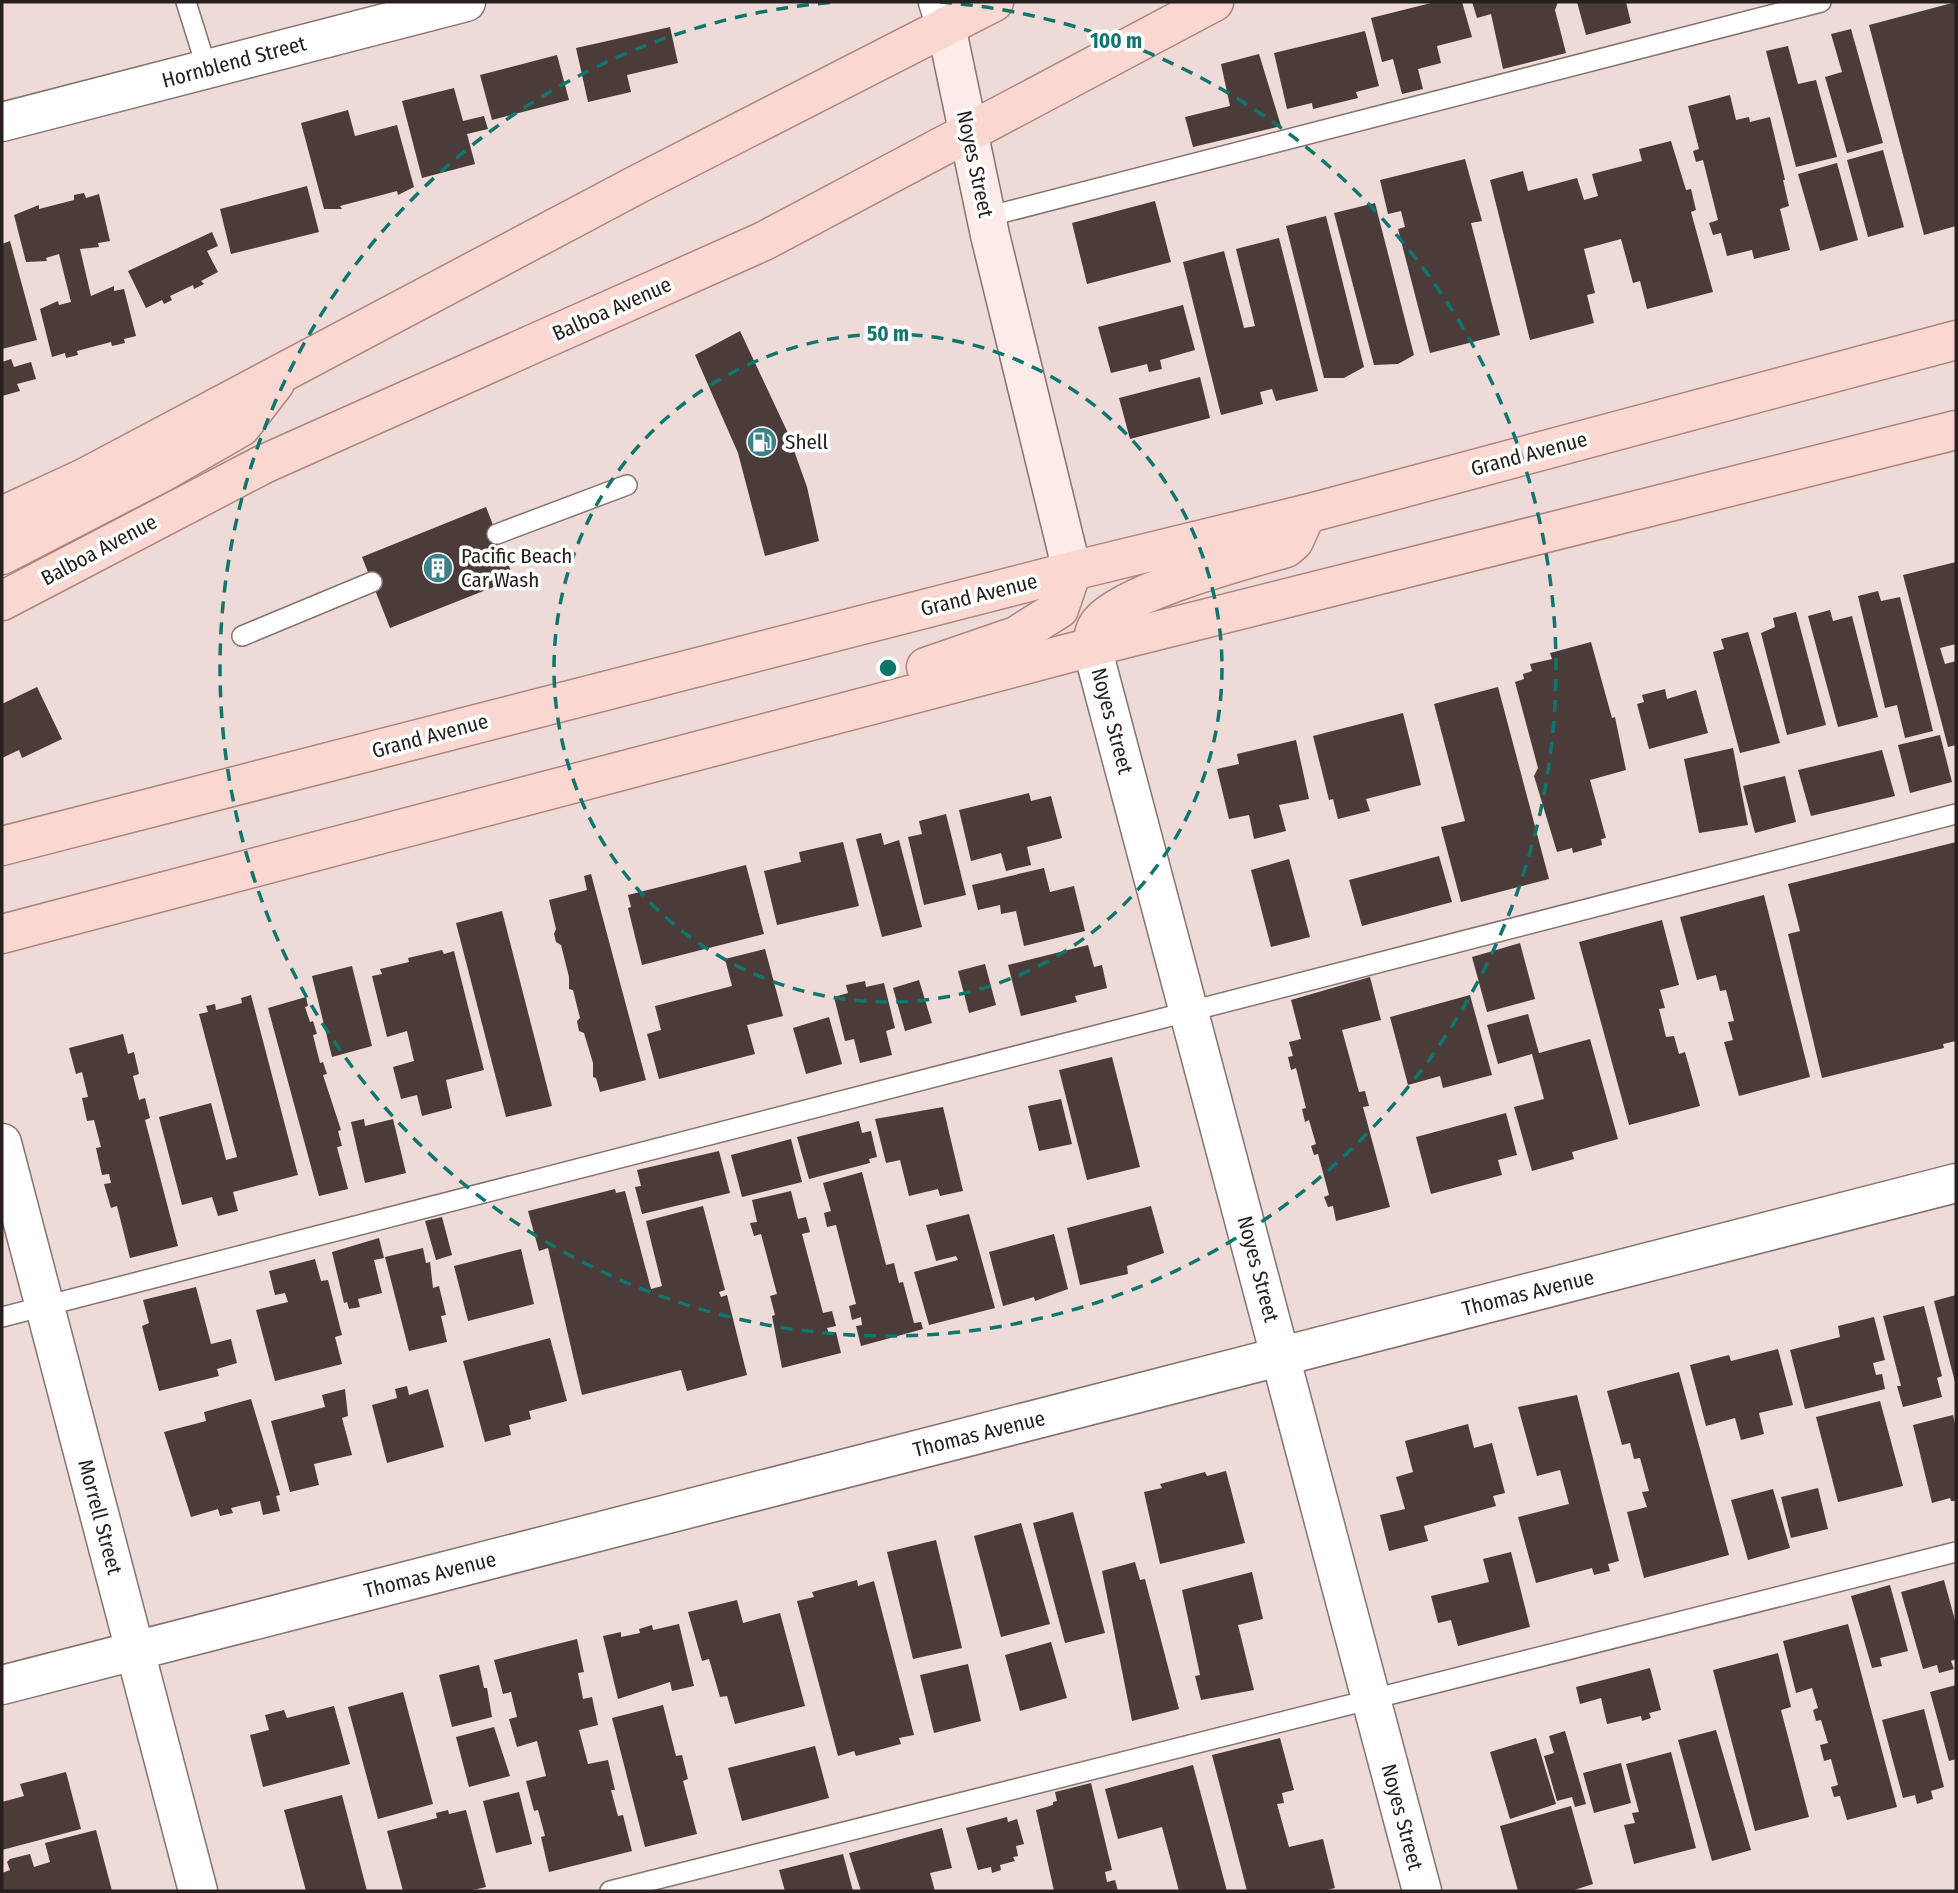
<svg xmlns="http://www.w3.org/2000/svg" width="1958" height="1893" viewBox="0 0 1958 1893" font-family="'Fira Sans Condensed',sans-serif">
<rect width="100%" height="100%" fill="#eedbd7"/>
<!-- building -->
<g fill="#4b3b39">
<polygon points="1435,2 1462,2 1472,37 1437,46 1441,63 1418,69 1423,89 1402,94 1393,59 1382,62 1371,18"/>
<polygon points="1472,2 1558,2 1555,10 1566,53 1503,69 1491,14 1477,18"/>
<polygon points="1577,2 1626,2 1631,23 1586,35"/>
<polygon points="1956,2 1956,226 1924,235 1869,25"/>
<polygon points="670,27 678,63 627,75 631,92 588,102 576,48"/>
<polygon points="1851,29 1883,143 1847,153 1825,77 1842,72 1831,34"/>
<polygon points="1365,31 1379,86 1356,92 1358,98 1313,109 1312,103 1287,109 1274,53"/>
<polygon points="1788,46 1798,84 1816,80 1837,157 1796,167 1766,51"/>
<polygon points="1259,54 1281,126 1193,147 1185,117 1230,106 1221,64"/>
<polygon points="557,55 569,100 492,120 480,75"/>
<polygon points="454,88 463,121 484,116 488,129 467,134 475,164 422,178 402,101"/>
<polygon points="1730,95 1736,120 1749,117 1750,122 1770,117 1785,180 1783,180 1789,206 1780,209 1790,250 1754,259 1752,250 1727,256 1721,233 1713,235 1709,223 1718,220 1703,160 1696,162 1693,151 1699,149 1688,106"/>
<polygon points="348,110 355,136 397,125 414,187 398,195 397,191 340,206 342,209 324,209 301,123"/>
<polygon points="1671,141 1686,190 1691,189 1696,210 1691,212 1713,292 1647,309 1640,281 1633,283 1621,239 1584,249 1595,293 1587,295 1594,323 1530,340 1490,180 1523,171 1528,191 1577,178 1584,200 1598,196 1592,174 1642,161 1639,149"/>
<polygon points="1883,150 1904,227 1868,237 1847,160"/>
<polygon points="1465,159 1482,221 1471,223 1500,335 1430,353 1398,229 1405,227 1401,211 1388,214 1380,180"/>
<polygon points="1837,163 1858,240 1820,251 1798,174"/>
<polygon points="307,186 319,232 231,254 220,209"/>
<polygon points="84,193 86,198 99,194 110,241 98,243 99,247 80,249 91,296 114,286 114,291 124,289 136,336 124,339 125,343 112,346 111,342 77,351 78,355 66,358 65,353 52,357 40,309 58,301 59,305 71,302 59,254 46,258 47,261 26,262 14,215 39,205 39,209 74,200 74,195"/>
<polygon points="1155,201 1171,262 1087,284 1072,223"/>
<polygon points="1375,203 1414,355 1398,364 1374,365 1334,213"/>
<polygon points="1326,216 1364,367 1344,378 1324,378 1286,226"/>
<polygon points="212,232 218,246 207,251 218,272 201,281 204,284 194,289 193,285 170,296 172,300 164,304 162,300 146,308 128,271"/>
<polygon points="1279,238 1318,391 1276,401 1272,389 1260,392 1263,404 1221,415 1183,262 1224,251 1244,328 1255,326 1236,249"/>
<polygon points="10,241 37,340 2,349 2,244"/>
<polygon points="1183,305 1195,350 1160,360 1162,369 1149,372 1147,364 1111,373 1098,327"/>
<polygon points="740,331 787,431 807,487 819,541 765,556 738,453 695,355"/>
<polygon points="11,359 14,367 31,362 36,379 17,384 20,391 2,396 2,362"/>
<polygon points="1200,377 1210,418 1130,439 1119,398"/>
<polygon points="486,507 514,579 390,628 362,557"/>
<polygon points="1956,562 1956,644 1940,648 1945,664 1956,661 1956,745 1948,747 1903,575"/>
<polygon points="1878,591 1881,601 1900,597 1933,731 1905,738 1897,705 1885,708 1858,596"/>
<polygon points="1830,610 1833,621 1852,616 1878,717 1838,727 1808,616"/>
<polygon points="1796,612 1826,725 1787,735 1761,633 1775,627 1773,618"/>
<polygon points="1748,632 1780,743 1740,753 1713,652 1724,649 1721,639"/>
<polygon points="1591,642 1612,718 1615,717 1626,770 1590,780 1606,838 1601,839 1602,845 1573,853 1572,848 1557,852 1534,776 1538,768 1515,682 1524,679 1523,674 1532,671 1530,664 1552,659 1550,653"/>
<polygon points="37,687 62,739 22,758 19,750 2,758 2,704"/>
<polygon points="1498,687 1549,879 1461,902 1441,827 1465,821 1434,704"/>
<polygon points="1665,689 1667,699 1696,690 1708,733 1649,749 1637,704 1644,702 1642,695"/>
<polygon points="1403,713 1421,785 1366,799 1370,811 1338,819 1333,799 1329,800 1313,736"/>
<polygon points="1940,735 1952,782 1910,793 1898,745"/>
<polygon points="1296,740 1309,799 1279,805 1286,831 1254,839 1249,815 1229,819 1217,769 1239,764 1237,754"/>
<polygon points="1733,748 1748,825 1699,833 1684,759"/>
<polygon points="1882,750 1895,796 1811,816 1798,770"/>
<polygon points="1785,776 1796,822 1755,833 1743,786"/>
<polygon points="1029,793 1031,801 1051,796 1062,838 1027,847 1031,865 1006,871 1001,853 971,861 959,810"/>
<polygon points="946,814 966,895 924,905 908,837 922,834 919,821"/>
<polygon points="881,833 884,845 899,840 922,927 882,937 856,839"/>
<polygon points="843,842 859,906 777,925 764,871 801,862 799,852"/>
<polygon points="1956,842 1956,1041 1943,1044 1944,1048 1822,1078 1788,934 1800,931 1788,884"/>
<polygon points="1439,856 1452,902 1362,926 1349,880"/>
<polygon points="1289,859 1310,937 1271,947 1251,870"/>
<polygon points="746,865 764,934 642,965 628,908 631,907 628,895"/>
<polygon points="1044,868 1050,892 1074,886 1085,931 1024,946 1016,911 1001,914 1000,905 978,910 972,885"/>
<polygon points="591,874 646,1080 600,1092 596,1078 593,1077 593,1063 584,1033 579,1031 577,1021 580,1018 573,990 569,989 569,977 561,945 556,942 554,934 556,929 549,900 587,890 584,876"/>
<polygon points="1764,895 1810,1077 1739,1096 1724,1042 1733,1040 1728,1022 1734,1021 1726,990 1720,991 1716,975 1697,980 1680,917"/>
<polygon points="502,911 552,1106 506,1117 456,923"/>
<polygon points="1662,920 1679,985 1660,990 1665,1008 1659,1009 1666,1037 1674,1036 1679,1054 1685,1052 1700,1106 1629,1125 1579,942"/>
<polygon points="1520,943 1535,999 1487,1012 1472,957"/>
<polygon points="1088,945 1094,967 1102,965 1107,988 1075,996 1077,1002 1021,1016 1008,965"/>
<polygon points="765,949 783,1016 747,1025 755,1054 659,1079 647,1034 661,1030 655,1006 732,986 725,959"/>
<polygon points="442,950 444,954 454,951 484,1070 446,1080 452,1108 422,1116 417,1095 401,1099 393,1067 414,1061 407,1031 387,1037 372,976 382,974 380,969 409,962 408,958"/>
<polygon points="985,964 996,1005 969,1013 958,971"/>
<polygon points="352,966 372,1046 332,1057 312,976"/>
<polygon points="1370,977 1381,1020 1342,1030 1359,1092 1365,1091 1369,1106 1363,1107 1390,1207 1336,1221 1333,1206 1328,1207 1324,1197 1329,1195 1318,1154 1314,1155 1311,1146 1316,1144 1309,1120 1305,1122 1302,1109 1306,1108 1296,1068 1291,1070 1288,1057 1293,1056 1289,1042 1301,1039 1291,1000"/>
<polygon points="919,980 932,1023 905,1031 893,988"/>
<polygon points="865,981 866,987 884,983 895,1028 886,1031 892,1055 860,1063 854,1039 845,1041 834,997 848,993 846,985"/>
<polygon points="251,995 298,1175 233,1192 238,1211 218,1216 212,1197 182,1205 159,1117 211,1103 226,1160 237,1157 199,1014 208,1012 206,1006 215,1004 216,1010 242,1003 241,998"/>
<polygon points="1470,995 1492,1075 1443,1088 1440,1076 1408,1085 1390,1017"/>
<polygon points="306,997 308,1006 305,1007 310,1022 313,1021 317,1034 313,1035 320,1063 323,1062 327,1074 323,1075 341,1130 338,1131 342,1146 337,1147 348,1189 319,1196 268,1008"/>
<polygon points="1528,1014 1539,1053 1590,1039 1618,1139 1572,1152 1574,1159 1532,1171 1514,1107 1544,1099 1532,1054 1498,1064 1487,1025"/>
<polygon points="829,1017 842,1064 806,1074 793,1028"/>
<polygon points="123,1034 128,1054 134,1052 139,1074 133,1076 139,1100 145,1098 150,1118 145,1120 178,1246 130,1258 117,1206 111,1208 104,1184 111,1183 109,1174 102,1175 96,1148 101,1147 94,1120 87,1121 82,1098 88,1097 82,1072 76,1074 69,1048"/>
<polygon points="1112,1057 1140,1167 1087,1180 1059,1070"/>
<polygon points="1061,1099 1072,1144 1039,1151 1028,1106"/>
<polygon points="943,1107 963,1191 940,1196 938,1189 909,1196 900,1160 886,1163 875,1119"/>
<polygon points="1506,1113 1517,1155 1498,1160 1502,1175 1431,1194 1416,1137"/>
<polygon points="364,1119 365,1126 393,1119 406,1173 365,1183 351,1122"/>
<polygon points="859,1121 862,1133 871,1131 877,1157 869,1159 870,1163 809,1179 797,1137"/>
<polygon points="791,1139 802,1182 742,1197 731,1155"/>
<polygon points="719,1151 730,1193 642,1214 635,1187 641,1186 637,1170"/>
<polygon points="862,1172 886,1265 894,1263 899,1283 903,1282 914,1323 921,1322 923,1329 861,1346 856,1326 862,1325 861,1317 852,1320 849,1306 856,1304 836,1225 827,1227 824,1213 831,1211 823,1183"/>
<polygon points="615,1189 616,1193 625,1191 651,1289 662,1286 646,1221 703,1206 725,1290 719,1292 721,1297 727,1295 747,1375 687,1391 681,1370 582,1395 548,1248 539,1251 528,1211"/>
<polygon points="791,1191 798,1219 806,1217 810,1232 802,1234 823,1313 832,1311 836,1326 827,1328 829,1334 836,1332 841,1353 782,1368 772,1316 775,1315 770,1296 777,1294 761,1234 754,1236 750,1223 757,1222 752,1200"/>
<polygon points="1151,1206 1164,1253 1127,1266 1128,1274 1080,1285 1067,1228"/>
<polygon points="969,1214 995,1308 929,1325 914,1272 958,1260 956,1256 936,1261 926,1225"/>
<polygon points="442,1217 452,1255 436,1260 425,1221"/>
<polygon points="1054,1234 1068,1289 1035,1301 1034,1297 1003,1306 989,1252"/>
<polygon points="379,1238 384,1258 374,1260 382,1293 358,1299 360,1307 349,1309 347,1302 344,1303 332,1252"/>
<polygon points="423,1248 426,1263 430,1262 433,1288 439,1286 446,1315 441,1316 447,1342 409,1351 385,1257"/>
<polygon points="521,1249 534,1304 468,1321 454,1266"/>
<polygon points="315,1259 321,1281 328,1280 342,1335 335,1337 342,1364 275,1381 256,1310 288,1302 285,1293 275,1295 269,1271"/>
<polygon points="196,1287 211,1344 231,1339 237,1363 217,1369 219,1376 159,1391 142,1326 149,1323 143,1300"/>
<polygon points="1956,1295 1956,1382 1955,1382 1934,1301"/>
<polygon points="1924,1306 1942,1376 1937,1378 1942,1397 1903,1407 1897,1386 1901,1386 1883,1316"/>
<polygon points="1874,1317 1885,1360 1873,1363 1876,1375 1882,1374 1885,1389 1805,1409 1790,1350 1840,1337 1838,1326"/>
<polygon points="550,1338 567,1401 529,1411 531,1419 509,1425 511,1435 485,1442 463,1361"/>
<polygon points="1778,1349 1793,1405 1759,1413 1764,1434 1741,1440 1735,1418 1706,1426 1690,1365 1729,1355 1731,1361"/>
<polygon points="1679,1372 1729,1555 1644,1578 1627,1512 1647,1507 1642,1492 1649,1491 1640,1458 1634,1459 1630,1443 1622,1445 1607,1391"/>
<polygon points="407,1386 409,1395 428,1389 444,1447 387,1463 372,1405 397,1398 395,1389"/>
<polygon points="345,1389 348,1416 342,1418 352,1455 314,1464 319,1485 290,1492 271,1421 325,1407 322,1395"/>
<polygon points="1577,1395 1619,1561 1608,1564 1610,1571 1594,1575 1592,1568 1536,1583 1518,1517 1569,1504 1560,1470 1537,1476 1518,1407"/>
<polygon points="251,1399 280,1495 276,1496 280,1511 263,1515 260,1501 231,1508 233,1513 220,1516 218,1509 191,1517 164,1432 206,1421 204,1412"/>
<polygon points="1880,1401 1903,1486 1838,1502 1816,1417"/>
<polygon points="1953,1415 1956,1428 1956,1501 1951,1501 1950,1498 1932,1503 1913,1425"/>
<polygon points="1468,1424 1474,1448 1492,1443 1505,1493 1493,1496 1496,1506 1424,1526 1428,1541 1389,1551 1380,1515 1405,1509 1396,1477 1413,1472 1405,1441"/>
<polygon points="1226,1471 1245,1543 1160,1564 1144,1492 1162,1488 1160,1484 1205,1472 1207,1476"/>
<polygon points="1818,1488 1828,1529 1791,1538 1781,1497"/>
<polygon points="1773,1489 1790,1548 1748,1560 1731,1500"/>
<polygon points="1073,1512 1105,1633 1065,1643 1033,1523"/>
<polygon points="1021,1523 1050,1624 1001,1637 974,1536"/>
<polygon points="936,1540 962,1648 913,1659 887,1552"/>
<polygon points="1511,1552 1530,1627 1458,1646 1451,1620 1438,1623 1431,1596 1489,1582 1483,1559"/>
<polygon points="1135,1562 1140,1580 1145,1579 1179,1709 1132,1721 1102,1571"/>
<polygon points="1252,1572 1263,1619 1238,1625 1254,1690 1201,1700 1195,1676 1200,1675 1182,1590"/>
<polygon points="857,1580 858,1586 874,1581 914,1735 899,1738 901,1744 856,1756 854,1751 838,1756 797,1601 814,1597 812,1592"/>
<polygon points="1944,1580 1956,1624 1956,1659 1951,1661 1954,1669 1939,1673 1937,1665 1923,1669 1901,1592"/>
<polygon points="1890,1585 1908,1651 1880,1658 1882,1666 1872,1668 1851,1596"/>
<polygon points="737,1600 743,1623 780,1613 805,1706 735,1724 727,1696 720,1697 709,1659 702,1661 688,1612"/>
<polygon points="679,1624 694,1686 672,1691 670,1682 618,1699 603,1636 621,1632 621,1637 640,1633 639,1629 652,1625 653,1630"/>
<polygon points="1848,1624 1897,1807 1847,1820 1840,1796 1834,1797 1831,1787 1838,1785 1831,1759 1824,1761 1820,1745 1828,1743 1821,1720 1816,1721 1813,1710 1818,1708 1812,1688 1796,1693 1783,1641"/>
<polygon points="577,1639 584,1672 578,1673 583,1699 592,1697 598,1725 579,1730 588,1764 608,1760 615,1790 611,1790 618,1816 623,1815 632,1851 549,1872 541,1837 545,1836 538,1810 534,1811 526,1781 546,1776 537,1741 517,1747 509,1719 517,1717 511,1692 503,1694 494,1660"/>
<polygon points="1051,1642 1067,1698 1020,1711 1005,1655"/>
<polygon points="1778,1653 1791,1707 1781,1710 1809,1817 1755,1831 1713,1670"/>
<polygon points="968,1664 981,1721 934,1733 920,1675"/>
<polygon points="479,1665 484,1688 487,1688 492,1717 452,1727 439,1675"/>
<polygon points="1650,1668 1661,1710 1649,1713 1651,1718 1642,1721 1641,1716 1607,1724 1601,1698 1580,1704 1576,1687"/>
<polygon points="1956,1685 1956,1759 1949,1761 1930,1692"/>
<polygon points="403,1692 433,1804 378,1819 348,1707"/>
<polygon points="663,1705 676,1756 682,1755 688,1779 683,1781 697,1834 645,1847 612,1718"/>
<polygon points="334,1706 350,1764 263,1787 250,1735 269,1730 265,1715 284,1710 287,1718"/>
<polygon points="1924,1709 1944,1787 1931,1791 1933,1799 1917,1804 1915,1795 1903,1798 1882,1720"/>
<polygon points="494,1727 510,1776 469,1787 456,1737"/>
<polygon points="1716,1730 1751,1850 1712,1861 1678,1740"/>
<polygon points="1565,1731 1586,1804 1575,1807 1572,1797 1557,1801 1544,1756 1554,1753 1549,1736"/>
<polygon points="1280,1738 1294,1790 1282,1793 1284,1803 1277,1804 1289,1847 1323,1839 1335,1888 1323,1891 1247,1891 1212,1755"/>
<polygon points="1536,1738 1556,1804 1510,1819 1490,1752"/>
<polygon points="815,1746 829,1798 742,1821 728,1768"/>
<polygon points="1671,1752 1696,1848 1634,1864 1624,1825 1635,1823 1632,1813 1639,1812 1626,1764"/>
<polygon points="1621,1763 1631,1803 1594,1813 1583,1773"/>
<polygon points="1193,1765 1227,1891 1179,1891 1162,1827 1118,1839 1105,1789"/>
<polygon points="66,1772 81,1829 2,1850 2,1802 24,1796 20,1784"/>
<polygon points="1091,1783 1112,1870 1105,1872 1107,1882 1115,1880 1118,1891 1054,1891 1036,1810 1053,1805 1053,1802 1057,1801 1055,1792"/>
<polygon points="519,1792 532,1844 496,1853 483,1801"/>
<polygon points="342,1795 367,1891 306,1891 284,1810"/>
<polygon points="1571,1806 1593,1884 1571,1891 1518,1891 1500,1826"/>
<polygon points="448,1810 449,1814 466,1810 486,1887 469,1891 403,1891 387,1831 437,1818 436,1813"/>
<polygon points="1007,1817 1008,1822 1017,1819 1024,1844 1016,1846 1018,1856 1013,1857 1015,1861 1000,1865 1001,1870 992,1873 991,1867 978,1870 966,1828"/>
<polygon points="942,1828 952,1868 930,1873 935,1891 861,1891 849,1853"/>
<polygon points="96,1830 112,1891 2,1891 2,1873 10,1870 7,1862 10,1859 30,1854 34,1867 50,1862 45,1843"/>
<polygon points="843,1854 853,1891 785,1891 779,1870"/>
</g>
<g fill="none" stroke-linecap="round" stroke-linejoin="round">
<!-- lane casing -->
<g stroke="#847370" stroke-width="22">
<g id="lane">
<polyline points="186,2 207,69"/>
<polyline points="986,217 1821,2"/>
<polyline points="497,534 627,485"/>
<polyline points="242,636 372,582"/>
<polyline points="2,1317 1956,814"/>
<polyline points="610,1891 1956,1552"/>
</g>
</g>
<!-- street casing -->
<g stroke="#847370" stroke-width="41">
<g id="street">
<polyline points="938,2 946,26"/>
<polyline points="2,122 466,2"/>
<polyline points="1092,647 1422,1891"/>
<polyline points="2,1143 198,1891"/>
<polyline points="2,1685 1956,1183"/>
</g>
</g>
<!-- secondary casing -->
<g stroke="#847370" stroke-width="41">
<polyline id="secondary" points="946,26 990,235 1072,571"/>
</g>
<!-- primary casing -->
<g stroke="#ae857f" stroke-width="41">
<g id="primary">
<polyline points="2,516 84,478 640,183 994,2"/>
<polyline points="2,555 161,473 241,427 275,383"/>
<polyline points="2,601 264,464 764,241 1214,2"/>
<path d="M1092,647C1093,638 1094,629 1100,622C1127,591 1245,560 1286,548L1294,541L1306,514"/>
<polyline points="926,667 1016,636 1059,609 1072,571"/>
<polyline points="2,846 1072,571 1306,514 1956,340"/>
<polyline points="2,934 1092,647 1956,430"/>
</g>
</g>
<!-- lane -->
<use href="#lane" stroke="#fff" stroke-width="19"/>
<!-- street -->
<use href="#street" stroke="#fff" stroke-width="38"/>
<!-- secondary -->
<use href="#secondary" stroke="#fcebe8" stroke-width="38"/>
<!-- primary -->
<use href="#primary" stroke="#fad7d1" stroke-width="38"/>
</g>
<!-- distance rings -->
<g fill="none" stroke="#0f766e" stroke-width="3.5" stroke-dasharray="12 9">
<circle cx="888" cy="668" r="334"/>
<path d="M940 2A668 668 0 1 1 836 2"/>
</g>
<!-- icons -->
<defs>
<g id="fuel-disc" transform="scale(1.575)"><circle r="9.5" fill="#3b818c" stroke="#fff"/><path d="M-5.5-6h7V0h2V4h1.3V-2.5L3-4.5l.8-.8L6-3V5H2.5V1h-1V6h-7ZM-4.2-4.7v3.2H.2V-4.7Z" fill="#fff"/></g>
<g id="building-disc" transform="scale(1.575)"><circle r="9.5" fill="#3b818c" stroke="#fff"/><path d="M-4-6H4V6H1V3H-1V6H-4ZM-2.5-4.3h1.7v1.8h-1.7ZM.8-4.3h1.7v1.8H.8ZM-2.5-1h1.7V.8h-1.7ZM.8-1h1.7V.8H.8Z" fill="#fff"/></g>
</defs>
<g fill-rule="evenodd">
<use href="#fuel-disc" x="762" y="442"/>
<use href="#building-disc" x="438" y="568"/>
</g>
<g text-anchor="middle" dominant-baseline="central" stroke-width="7" stroke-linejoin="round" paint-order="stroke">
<!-- street labels -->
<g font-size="21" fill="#27201f" stroke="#fff">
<text transform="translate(234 62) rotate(-15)">Hornblend Street</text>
<text transform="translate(975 164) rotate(78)">Noyes Street</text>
<text transform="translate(612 309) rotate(-24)">Balboa Avenue</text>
<text transform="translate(1529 454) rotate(-15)">Grand Avenue</text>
<text transform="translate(99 550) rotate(-28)">Balboa Avenue</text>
<text transform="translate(979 595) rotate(-14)">Grand Avenue</text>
<text transform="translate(1112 721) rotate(75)">Noyes Street</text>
<text transform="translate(430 736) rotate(-15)">Grand Avenue</text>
<text transform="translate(1258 1269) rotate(75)">Noyes Street</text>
<text transform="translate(1528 1293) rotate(-14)">Thomas Avenue</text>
<text transform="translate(979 1434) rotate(-14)">Thomas Avenue</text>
<text transform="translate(100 1517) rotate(75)">Morrell Street</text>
<text transform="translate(430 1575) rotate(-14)">Thomas Avenue</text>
<text transform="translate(1402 1817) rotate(75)">Noyes Street</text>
</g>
<!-- poi labels -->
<g font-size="21" fill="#27201f" stroke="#fff" text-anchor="start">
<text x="785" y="442">Shell</text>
<text x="461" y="556">Pacific Beach<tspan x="461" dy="24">Car Wash</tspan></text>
</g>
</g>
<circle cx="888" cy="668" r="10" fill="#0f766e" stroke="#fff" stroke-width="3.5"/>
<g font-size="21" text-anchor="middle" font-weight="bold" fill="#0f766e" stroke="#fff" stroke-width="7" stroke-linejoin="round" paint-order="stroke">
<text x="1116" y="48">100 m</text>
<text x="888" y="341">50 m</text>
</g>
<!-- border -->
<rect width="1958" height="1893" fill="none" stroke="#27201f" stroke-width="7"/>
</svg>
